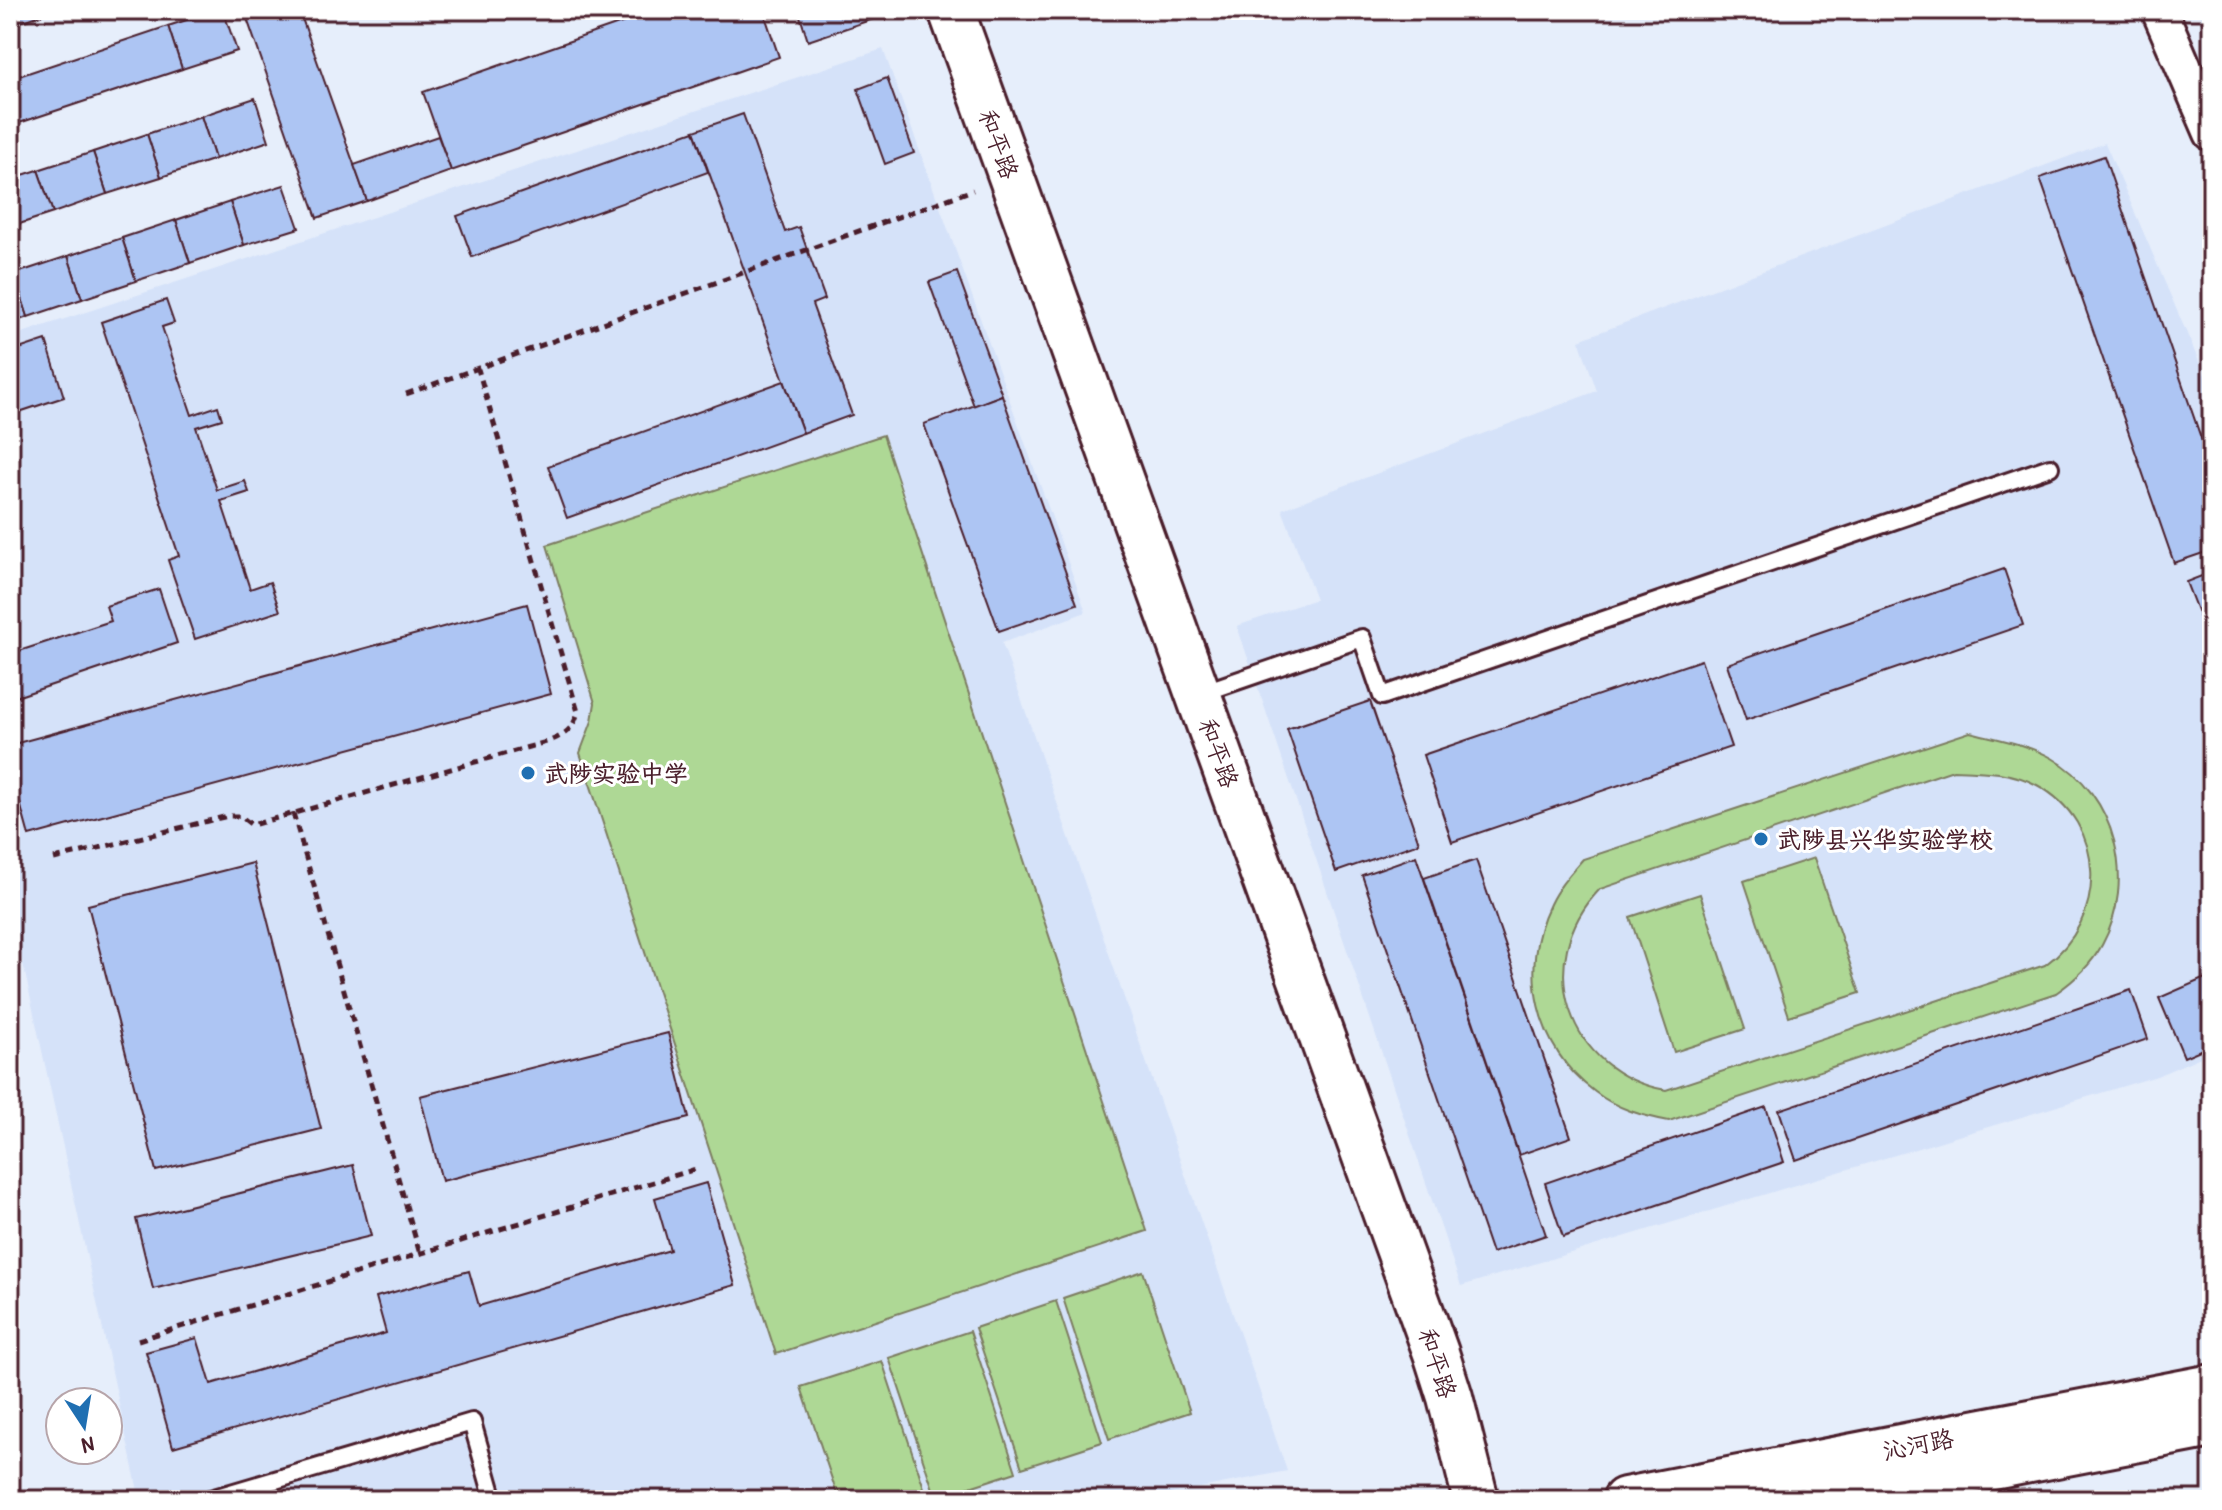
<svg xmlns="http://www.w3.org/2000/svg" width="2222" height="1510" viewBox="0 0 2222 1510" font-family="'Patrick Hand','LXGW WenKai TC',sans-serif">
<rect width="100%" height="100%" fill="#e6eefb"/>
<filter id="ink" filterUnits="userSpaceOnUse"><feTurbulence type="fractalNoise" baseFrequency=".0125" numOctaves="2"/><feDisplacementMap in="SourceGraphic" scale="16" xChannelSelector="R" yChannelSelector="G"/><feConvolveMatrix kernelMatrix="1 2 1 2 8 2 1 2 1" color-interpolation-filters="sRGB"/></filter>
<g filter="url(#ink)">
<!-- built -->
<g fill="#d5e2f9">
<polygon points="883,49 1086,612 1002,643 1287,1471 1139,1500 140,1500 10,904 10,337"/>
<polygon points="2105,143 2212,392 2212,1052 2157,1076 1461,1286 1237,626 1316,599 1282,509 1597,391 1579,340"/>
</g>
<!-- green -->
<g fill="#aed895" stroke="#7c7c60" stroke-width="2" fill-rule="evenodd">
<polygon points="883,435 1147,1231 776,1354 580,753 592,721 595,703 547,545"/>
<path d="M1970,732C1997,739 2027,744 2052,758C2116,794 2137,881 2102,945C2091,965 2075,980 2056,993L1669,1121C1643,1116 1617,1109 1595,1092C1536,1049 1518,969 1550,904C1558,887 1571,873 1583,859ZM1953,770C1982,771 2011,771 2037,785C2108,823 2108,920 2045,965L1666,1090C1568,1073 1530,962 1600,889Z"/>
<polygon points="1814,858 1860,993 1789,1016 1744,881"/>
<polygon points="1700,894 1745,1029 1674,1052 1630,917"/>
<polygon points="1143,1271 1190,1412 1109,1439 1063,1298"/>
<polygon points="1056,1301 1102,1442 1022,1468 975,1328"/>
<polygon points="970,1331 1016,1472 936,1498 889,1358"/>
<polygon points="882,1361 928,1500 839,1500 801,1387"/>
</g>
<!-- building -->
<g fill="#adc5f3" stroke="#4a1f2b" stroke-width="2">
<polygon points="10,10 49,10 49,12 10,26"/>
<polygon points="218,10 223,10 237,51 182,69 168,26"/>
<polygon points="244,10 299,10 367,201 317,218"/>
<polygon points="659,10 763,10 779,57 451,171 423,92"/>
<polygon points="798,10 874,10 876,18 808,41"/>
<polygon points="168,26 182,69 10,126 10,79"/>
<polygon points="887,78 914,153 885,164 858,89"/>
<polygon points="255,98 269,141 215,159 201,116"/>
<polygon points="743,114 785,232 799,227 825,299 812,304 852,415 803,433 694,131"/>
<polygon points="201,116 215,159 161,177 147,134"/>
<polygon points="694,131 708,172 472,257 457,216"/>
<polygon points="147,134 161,177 107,194 93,152"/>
<polygon points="438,136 451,171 367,201 354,165"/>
<polygon points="93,152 107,194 53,213 38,170"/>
<polygon points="2104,156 2212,470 2212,550 2174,563 2040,178"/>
<polygon points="38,170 53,213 10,227 10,179"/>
<polygon points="284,185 299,228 244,245 230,202"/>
<polygon points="230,202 244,245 190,263 176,220"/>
<polygon points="176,220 190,263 136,281 122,238"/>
<polygon points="122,238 136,281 82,299 68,256"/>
<polygon points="68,256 82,299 28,317 14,274"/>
<polygon points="957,272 1002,395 974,406 929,282"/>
<polygon points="14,274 28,317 10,323 10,275"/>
<polygon points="166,300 174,323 162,327 192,415 218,406 222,419 196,427 217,490 245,481 249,492 221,501 250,589 270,582 280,611 195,639 168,560 179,556 101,322"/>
<polygon points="46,340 64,397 10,415 10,352"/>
<polygon points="784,381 803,433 567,518 548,466"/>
<polygon points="1002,395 1077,604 999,631 924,424"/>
<polygon points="2004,569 2023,625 1746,720 1727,664"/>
<polygon points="2212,572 2212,649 2186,582"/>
<polygon points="159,589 177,643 10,699 10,654 111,621 106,606"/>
<polygon points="527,604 551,694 29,836 10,766 10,745"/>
<polygon points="1701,660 1731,747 1452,842 1423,755"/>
<polygon points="1370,701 1419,843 1336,872 1287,729"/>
<polygon points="1416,856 1546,1235 1492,1253 1362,875"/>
<polygon points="1476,860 1571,1137 1519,1155 1424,878"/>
<polygon points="253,863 321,1129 156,1171 88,905"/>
<polygon points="2212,975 2212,1045 2184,1057 2159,998"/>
<polygon points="2131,990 2148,1039 1796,1160 1779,1110"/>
<polygon points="668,1033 689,1118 442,1181 420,1096"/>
<polygon points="1766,1107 1784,1162 1563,1237 1545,1183"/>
<polygon points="353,1165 371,1236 153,1289 136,1219"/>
<polygon points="706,1183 735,1285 173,1447 146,1352 197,1338 211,1384 386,1333 376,1297 469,1271 479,1306 670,1250 655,1198"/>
</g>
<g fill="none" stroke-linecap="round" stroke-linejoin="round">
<!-- lane casing -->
<g stroke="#4a1f2b" stroke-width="22">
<g id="lane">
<polyline points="1199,694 1362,638 1382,696 2050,467"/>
<polyline points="207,1500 472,1422 494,1500"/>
</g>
</g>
<!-- street casing -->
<g stroke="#4a1f2b" stroke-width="40">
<polyline id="street" points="2159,10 2212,133"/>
</g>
<!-- secondary casing -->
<g stroke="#4a1f2b" stroke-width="50">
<g id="secondary">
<polyline points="951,10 1436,1353 1450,1397 1476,1500"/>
<polyline points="1625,1500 2212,1387"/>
<polyline points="1821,1500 2212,1425"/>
</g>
</g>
<!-- path -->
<g stroke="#4a1f2b" stroke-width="5" stroke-dasharray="8 6" stroke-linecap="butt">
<polyline points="406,394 973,190"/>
<polyline points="293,813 420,1254"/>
<path d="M54,859L228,816H240L252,825L550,741C566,734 573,729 578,712L478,369"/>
<polyline points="138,1340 696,1169"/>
</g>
<!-- lane -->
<use href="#lane" stroke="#fff" stroke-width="16"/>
<!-- street -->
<use href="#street" stroke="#fff" stroke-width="34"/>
<!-- secondary -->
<use href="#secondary" stroke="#fff" stroke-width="44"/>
</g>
</g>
<!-- markers -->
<g fill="#1f6fb2" stroke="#fff" stroke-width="3">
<circle cx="528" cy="773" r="8"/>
<circle cx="1761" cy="839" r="8"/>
</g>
<g text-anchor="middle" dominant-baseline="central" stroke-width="6" stroke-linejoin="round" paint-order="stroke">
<!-- street labels -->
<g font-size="24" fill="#4a1f2b" stroke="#fff">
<text transform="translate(999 144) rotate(70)">和平路</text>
<text transform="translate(1219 753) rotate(70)">和平路</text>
<text transform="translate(1438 1363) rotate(72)">和平路</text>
<text transform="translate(1918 1444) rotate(-11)">沁河路</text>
</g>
<!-- poi labels -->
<g font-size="24" font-weight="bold" fill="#4a1f2b" stroke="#fff" text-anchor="start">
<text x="544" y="773">武陟实验中学</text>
<text x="1777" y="839">武陟县兴华实验学校</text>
</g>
</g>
<!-- margin -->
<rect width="2222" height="1510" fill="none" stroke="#fff" stroke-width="40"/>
<rect x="20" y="20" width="2182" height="1470" fill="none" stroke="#4a1f2b" stroke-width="3" filter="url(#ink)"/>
<!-- north arrow -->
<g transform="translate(84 1426) rotate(168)"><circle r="38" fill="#ffffff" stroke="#b7a5aa" stroke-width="2"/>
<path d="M0-6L14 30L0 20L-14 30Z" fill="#1f6fb2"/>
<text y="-12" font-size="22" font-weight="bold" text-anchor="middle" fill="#4a1f2b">N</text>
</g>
</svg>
